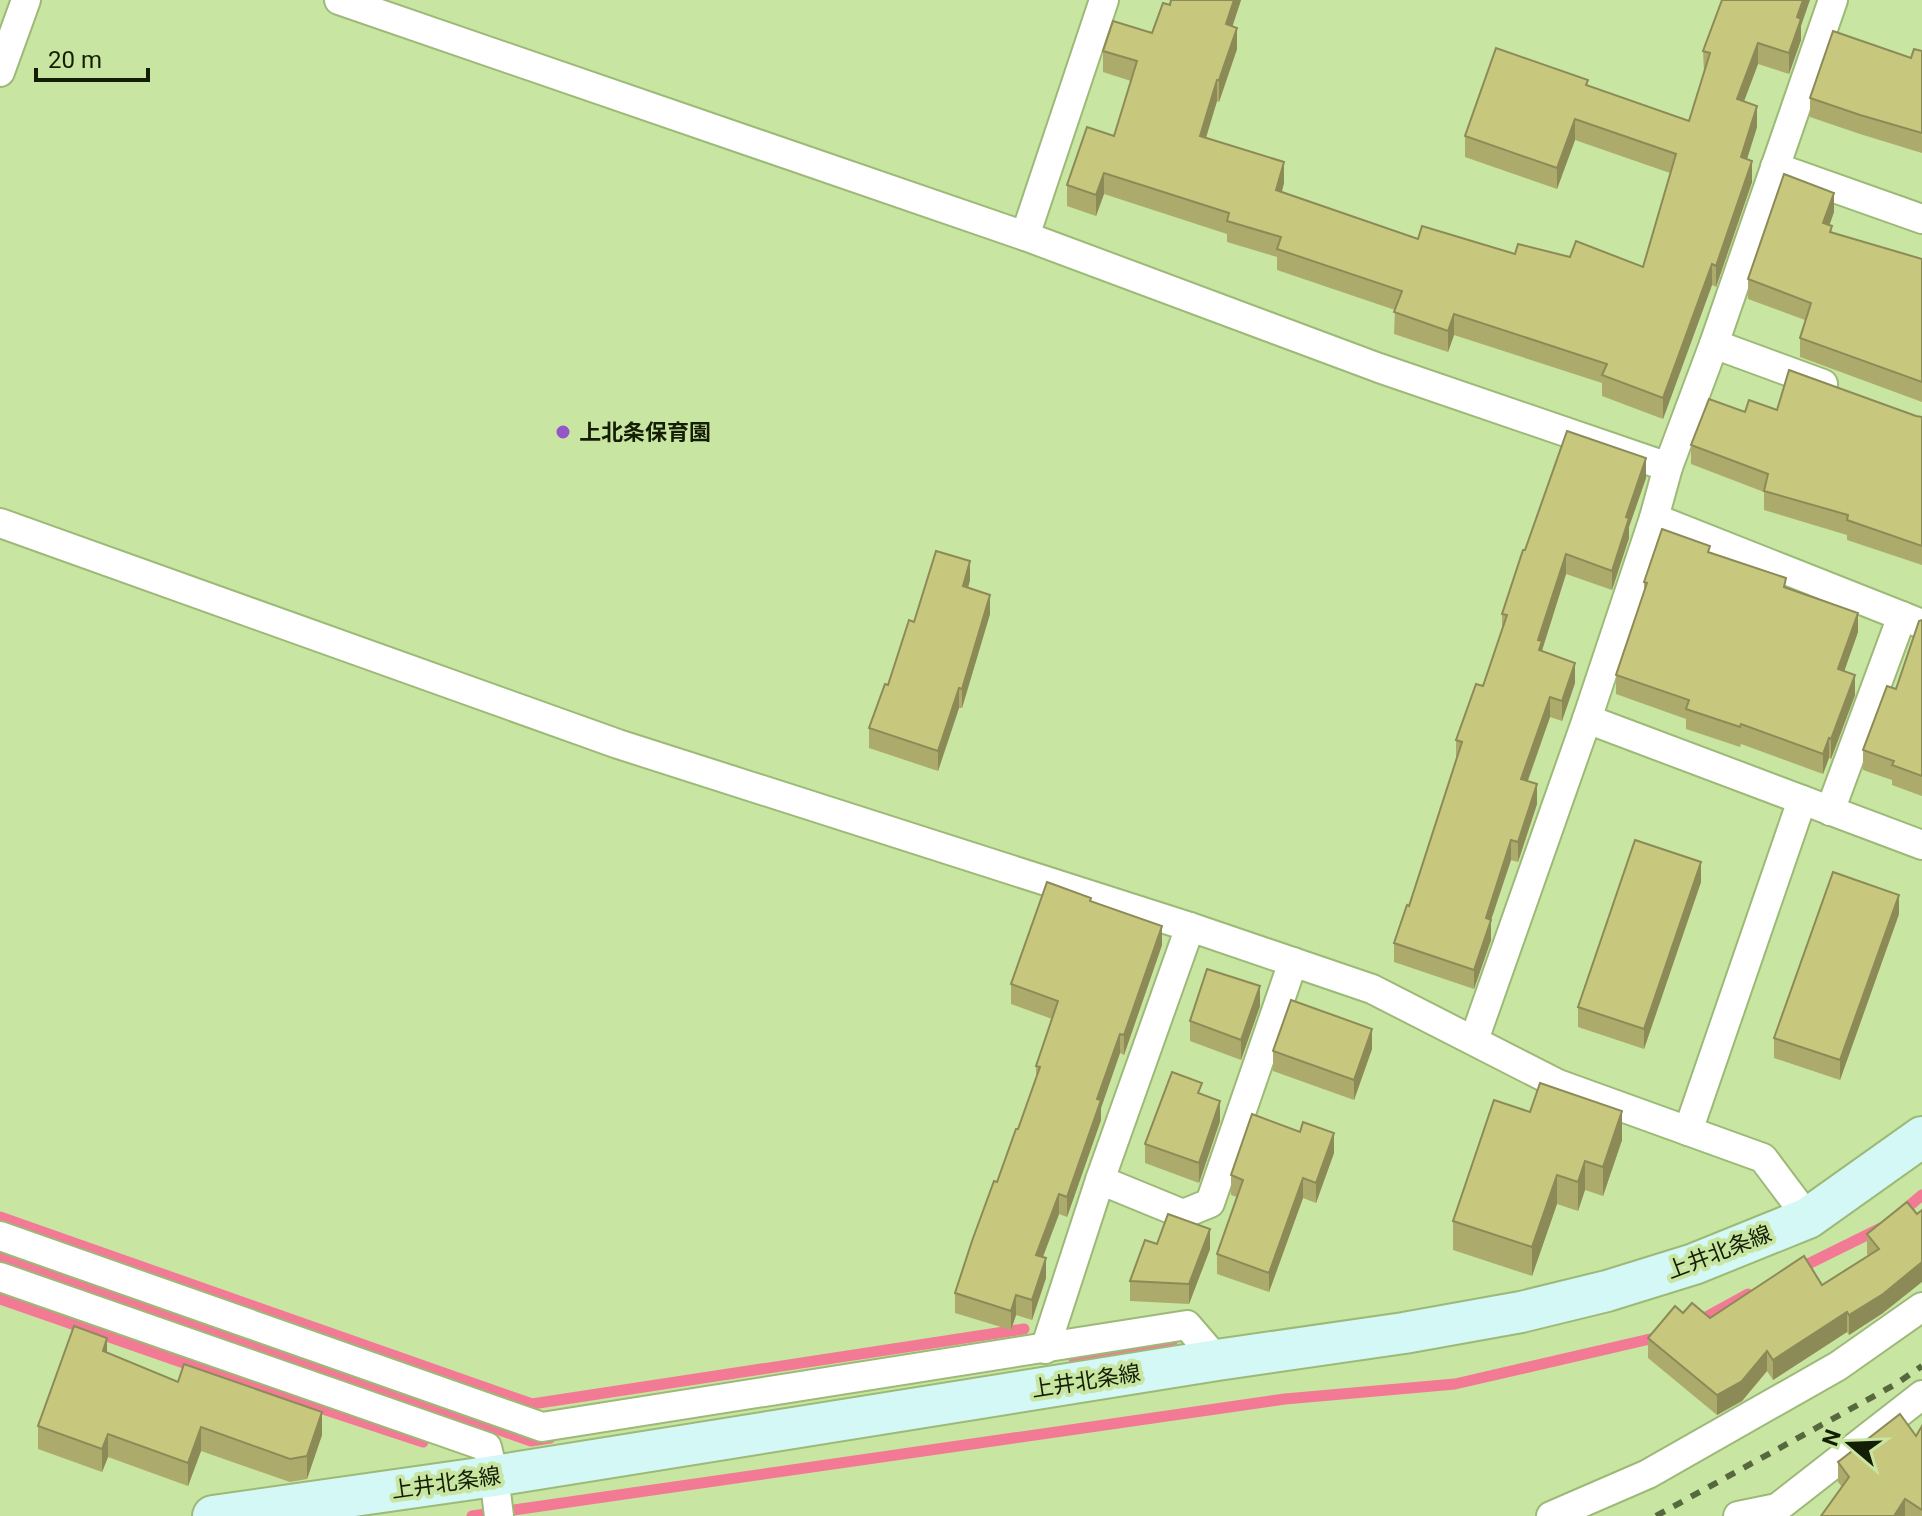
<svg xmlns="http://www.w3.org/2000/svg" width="1922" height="1516" viewBox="0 0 1922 1516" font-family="Roboto,'Noto Sans JP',sans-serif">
<rect width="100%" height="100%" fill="#c8e5a2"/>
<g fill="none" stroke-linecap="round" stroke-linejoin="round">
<!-- stream -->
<g stroke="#f37a95" stroke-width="11">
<polyline points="1901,1213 1922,1195"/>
<polyline points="0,1217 532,1404 1024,1329"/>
<polyline points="0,1256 531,1441 550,1438"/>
<polyline points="1796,1270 1881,1228"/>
<polyline points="0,1299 184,1363 423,1442"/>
<polyline points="1697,1322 1748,1294"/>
<polyline points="1073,1357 1172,1342"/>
<polyline points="472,1516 1285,1399 1455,1384 1663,1336"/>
</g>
<!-- minor casing -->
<g stroke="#9db977" stroke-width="32">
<g id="minor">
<polyline points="339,0 1025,236 1379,368 1668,467"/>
<polyline points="0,72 26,0"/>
<polyline points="1775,167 1922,219"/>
<polyline points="1025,236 1104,0"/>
<polyline points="1714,344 1823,384"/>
<polyline points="1654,518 1922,624"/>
<polyline points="0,523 618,744 1190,927 1372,989 1558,1084 1763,1158 1808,1218"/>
<polyline points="1587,719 1922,845"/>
<polyline points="1830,811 1902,616"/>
<polyline points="1474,1040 1587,719 1654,518 1668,467 1714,344 1833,0"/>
<polyline points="1688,1131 1802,800"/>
<polyline points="1100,1180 1183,1214 1210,1203 1293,962"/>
<polyline points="0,1236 542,1427 1187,1325 1217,1360"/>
<polyline points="0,1277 487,1447 494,1476 499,1516"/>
<polyline points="1045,1349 1100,1180 1190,927"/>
<polyline points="1551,1516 1648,1474 1838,1366 1922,1307"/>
<polyline points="1738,1516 1777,1508 1922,1395"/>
</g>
</g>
<!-- secondary casing -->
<g stroke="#9db977" stroke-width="44">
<polyline id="secondary" points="213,1516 494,1476 1217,1360 1404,1333 1521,1312 1607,1291 1694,1264 1808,1218 1922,1137"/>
</g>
<!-- minor -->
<use href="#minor" stroke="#fff" stroke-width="28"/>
<!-- secondary -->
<use href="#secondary" stroke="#d4f8f5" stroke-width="40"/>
<!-- rail -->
<polyline stroke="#57683f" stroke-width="6" stroke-dasharray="10 10" stroke-linecap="butt" points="1656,1516 1896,1384 1922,1366"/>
</g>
<!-- wall -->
<g fill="#acab6c">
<polygon points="1171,0 1241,0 1232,27 1237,49 1219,102 1217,101 1206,138 1284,183 1282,192 1418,239 1515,254 1570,257 1643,267 1670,173 1575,140 1557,189 1465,157 1465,136 1588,86 1689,121 1704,72 1703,51 1801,26 1801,40 1789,74 1758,64 1744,101 1757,127 1747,159 1752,182 1716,287 1712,285 1663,419 1602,396 1602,383 1454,335 1448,352 1394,334 1395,310 1277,270 1277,257 1227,242 1227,234 1104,194 1096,216 1067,206 1067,185 1114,136 1131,81 1103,72 1103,51 1152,33"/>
<polygon points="1922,51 1922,153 1860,134 1810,117 1810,98 1911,58"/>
<polygon points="1834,212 1829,226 1832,232 1922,259 1922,402 1800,357 1800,338 1805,320 1748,299 1748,279"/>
<polygon points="1777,410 1922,417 1922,565 1847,540 1847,535 1764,510 1764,492 1691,464 1691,445 1745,412"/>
<polygon points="1646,478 1629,527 1629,538 1612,590 1566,574 1542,651 1575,683 1562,721 1550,717 1528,781 1537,804 1518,862 1511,860 1491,920 1491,940 1474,989 1394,962 1394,943 1409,906 1456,760 1456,740 1483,686 1502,629 1502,614 1525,550"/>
<polygon points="1710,553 1786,588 1858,632 1844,671 1855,695 1831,759 1829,758 1823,774 1741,744 1740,747 1686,729 1686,719 1616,694 1616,675 1644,592 1644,582"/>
<polygon points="970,580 968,588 990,614 962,708 959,708 938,771 869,748 869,728 914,622"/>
<polygon points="1922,620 1922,796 1892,785 1892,780 1863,770 1863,750 1896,689"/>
<polygon points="1701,882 1644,1049 1578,1027 1578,1007"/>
<polygon points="1091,901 1162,945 1124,1055 1120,1053 1101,1108 1101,1120 1067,1217 1059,1214 1043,1257 1046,1278 1032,1320 1016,1315 1011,1330 955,1313 955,1293 997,1182 1018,1129 1036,1079 1036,1066 1052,1019 1011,1004 1011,984"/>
<polygon points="1899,914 1840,1080 1774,1058 1774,1038"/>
<polygon points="1260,1006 1241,1060 1190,1041 1190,1021"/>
<polygon points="1372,1049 1354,1100 1273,1071 1273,1051"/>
<polygon points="1202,1094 1220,1121 1199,1183 1145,1163 1145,1144"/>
<polygon points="1530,1112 1622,1140 1603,1196 1585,1190 1578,1211 1557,1204 1532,1276 1453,1250 1453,1221"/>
<polygon points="1300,1132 1334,1153 1316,1203 1303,1198 1269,1292 1217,1274 1217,1254 1237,1197 1231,1195 1231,1175"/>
<polygon points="1907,1202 1883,1313 1849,1335 1847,1332 1773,1380 1767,1371 1742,1401 1717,1415 1648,1358 1648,1338 1683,1313 1710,1318 1822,1285 1869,1256 1867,1254 1867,1234"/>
<polygon points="1157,1244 1210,1249 1189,1304 1130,1301 1130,1281"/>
<polygon points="107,1352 178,1382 322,1435 307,1479 290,1482 201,1451 188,1486 108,1457 102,1472 38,1449 38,1426"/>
<polygon points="1922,1426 1922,1516 1821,1516 1842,1487 1838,1482 1838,1462 1916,1436"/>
</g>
<!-- shaded-wall -->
<g fill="#8c8b58">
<polygon points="1234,0 1241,0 1226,46 1226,24"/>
<polygon points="1803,0 1810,0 1801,26 1801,40 1789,74 1789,53 1797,17"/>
<polygon points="1237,28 1237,49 1219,102 1219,80"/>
<polygon points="1758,43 1758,64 1737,120 1737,99"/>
<polygon points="1217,80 1217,101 1200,157 1200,136"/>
<polygon points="1757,106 1757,127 1741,178 1741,157"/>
<polygon points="1575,119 1575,140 1557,189 1557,168"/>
<polygon points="1752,161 1752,182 1716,287 1716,266"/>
<polygon points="1284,162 1284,183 1276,211 1276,190"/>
<polygon points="1104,173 1104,194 1096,216 1096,195"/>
<polygon points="1834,193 1834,212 1823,243 1823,223"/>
<polygon points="1712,264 1712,285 1663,419 1663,398"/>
<polygon points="1454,314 1454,335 1448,352 1448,331"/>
<polygon points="1646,458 1646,478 1629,527 1629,538 1612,590 1612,571 1626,517"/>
<polygon points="1566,554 1566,574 1542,650 1542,661 1539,670 1538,640"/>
<polygon points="970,561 970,580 963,606 963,586"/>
<polygon points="990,595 990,614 962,708 962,689"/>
<polygon points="1858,613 1858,632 1838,689 1838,669"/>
<polygon points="1575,663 1575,683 1562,721 1562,701"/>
<polygon points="1855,675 1855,695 1831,759 1831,739"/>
<polygon points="959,688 959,708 938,771 938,751"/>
<polygon points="1550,697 1550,717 1521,799 1521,779"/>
<polygon points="1829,738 1829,758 1823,774 1823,754"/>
<polygon points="1537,784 1537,804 1518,862 1518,842"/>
<polygon points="1511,840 1511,860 1491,920 1491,940 1474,989 1474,970 1486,918"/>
<polygon points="1701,862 1701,882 1644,1049 1644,1029"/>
<polygon points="1899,895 1899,914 1840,1080 1840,1060"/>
<polygon points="1162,926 1162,945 1124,1055 1124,1035"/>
<polygon points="1260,986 1260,1006 1241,1060 1241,1040"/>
<polygon points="1372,1029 1372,1049 1354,1100 1354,1080"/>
<polygon points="1120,1034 1120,1053 1101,1108 1101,1120 1067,1217 1067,1197 1097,1099"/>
<polygon points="1220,1101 1220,1121 1199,1183 1199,1163"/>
<polygon points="1622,1111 1622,1140 1603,1196 1603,1167"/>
<polygon points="1334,1133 1334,1153 1316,1203 1316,1183"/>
<polygon points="1585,1161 1585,1190 1578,1211 1578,1182"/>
<polygon points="1557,1175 1557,1204 1532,1276 1532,1247"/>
<polygon points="1303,1178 1303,1198 1269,1292 1269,1273"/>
<polygon points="1059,1194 1059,1214 1036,1275 1036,1255"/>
<polygon points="1210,1229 1210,1249 1189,1304 1189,1284"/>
<polygon points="1046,1258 1046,1278 1032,1320 1032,1300"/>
<polygon points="1922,1262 1922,1282 1883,1313 1849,1335 1849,1315"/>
<polygon points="1016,1295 1016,1315 1011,1330 1011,1311"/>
<polygon points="1847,1312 1847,1332 1773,1380 1773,1360"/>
<polygon points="107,1338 107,1361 103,1351"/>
<polygon points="1767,1351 1767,1371 1742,1401 1717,1415 1717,1395"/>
<polygon points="322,1412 322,1435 307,1479 307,1456"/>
<polygon points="201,1427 201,1451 188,1486 188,1463"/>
<polygon points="108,1434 108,1457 102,1472 102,1449"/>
<polygon points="1905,1499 1905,1516 1894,1516"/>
</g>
<!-- building -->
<g fill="#c8c77e" stroke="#8c8b58" stroke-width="2">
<polygon points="1171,0 1234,0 1226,24 1237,28 1219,80 1217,80 1200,136 1284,162 1276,190 1418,239 1422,226 1515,254 1518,244 1570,257 1576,241 1643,267 1676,154 1575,119 1557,168 1465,136 1496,48 1588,80 1586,85 1689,121 1710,53 1703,51 1722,0 1803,0 1797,17 1801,19 1789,53 1758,43 1737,99 1757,106 1741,157 1752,161 1716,266 1712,264 1663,398 1602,375 1607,364 1454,314 1448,331 1394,312 1402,291 1277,249 1281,237 1227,221 1229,213 1104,173 1096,195 1067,185 1087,127 1114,136 1137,61 1103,51 1113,21 1152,33 1163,3 1170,5"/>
<polygon points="1833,31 1911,58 1914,49 1922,51 1922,133 1860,115 1810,98"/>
<polygon points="1784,174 1834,193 1823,223 1832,226 1830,232 1922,259 1922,382 1800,338 1811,303 1748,279"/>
<polygon points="1789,370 1916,416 1922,417 1922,546 1847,520 1848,515 1764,491 1768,474 1691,445 1709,399 1745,412 1749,400 1777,410"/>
<polygon points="1567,431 1646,458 1626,517 1629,518 1612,571 1566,554 1538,640 1542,641 1539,650 1575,663 1562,701 1550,697 1521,779 1537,784 1518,842 1511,840 1486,918 1491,920 1474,970 1394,943 1407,905 1409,906 1462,742 1456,740 1476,684 1483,686 1507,615 1502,614 1523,550 1525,550"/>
<polygon points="1662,529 1710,546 1708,552 1786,578 1784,587 1858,613 1838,669 1855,675 1831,739 1829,738 1823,754 1741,724 1740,727 1686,709 1689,700 1616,675 1647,583 1644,582"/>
<polygon points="936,551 970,561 963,586 990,595 962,689 959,688 938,751 869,728 885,684 888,685 909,620 914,622"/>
<polygon points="1922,620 1922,776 1892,765 1894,761 1863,750 1887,686 1896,689 1919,621"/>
<polygon points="1635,840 1701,862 1644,1029 1578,1007"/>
<polygon points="1833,872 1899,895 1840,1060 1774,1038"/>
<polygon points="1047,882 1091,898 1090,901 1162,926 1124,1035 1120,1034 1097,1099 1101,1100 1067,1197 1059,1194 1036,1255 1046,1258 1032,1300 1016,1295 1011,1311 955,1293 972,1241 994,1181 997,1182 1016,1129 1018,1129 1040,1067 1036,1066 1058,1001 1011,984"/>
<polygon points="1207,969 1260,986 1241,1040 1190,1021"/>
<polygon points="1291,1000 1372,1029 1354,1080 1273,1051"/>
<polygon points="1172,1072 1202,1083 1198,1093 1220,1101 1199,1163 1145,1144"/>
<polygon points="1540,1083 1622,1111 1603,1167 1585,1161 1578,1182 1557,1175 1532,1247 1453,1221 1494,1100 1530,1112"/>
<polygon points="1252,1114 1300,1132 1303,1122 1334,1133 1316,1183 1303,1178 1269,1273 1217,1254 1243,1180 1231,1175"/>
<polygon points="1907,1202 1917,1214 1922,1210 1922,1262 1883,1294 1849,1315 1847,1312 1773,1360 1767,1351 1742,1381 1717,1395 1648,1338 1675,1306 1683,1313 1692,1303 1710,1318 1804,1256 1822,1285 1879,1249 1867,1234"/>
<polygon points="1168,1214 1210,1229 1189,1284 1130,1281 1145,1240 1157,1244"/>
<polygon points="74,1326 107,1338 103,1351 178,1382 184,1364 322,1412 307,1456 290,1459 201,1427 188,1463 108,1434 102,1449 38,1426"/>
<polygon points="1900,1414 1916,1436 1922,1426 1922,1510 1905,1499 1894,1516 1821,1516 1849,1477 1838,1462"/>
</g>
<!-- markers -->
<circle fill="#9654c9" stroke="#c8e5a2" stroke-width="3" cx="563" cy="432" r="8"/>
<g text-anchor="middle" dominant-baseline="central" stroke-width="8" stroke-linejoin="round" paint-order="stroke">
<!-- poi labels -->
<g font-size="22" font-weight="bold" fill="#141e04" stroke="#c8e5a2" text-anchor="start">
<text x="579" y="432">上北条保育園</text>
</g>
<!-- street labels -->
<g font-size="22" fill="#141e04" stroke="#c8e5a2">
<text transform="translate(1719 1252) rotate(-21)">上井北条線</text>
<text transform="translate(1086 1381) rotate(-9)">上井北条線</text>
<text transform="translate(446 1483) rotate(-8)">上井北条線</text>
</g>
</g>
<!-- north arrow -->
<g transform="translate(1850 1444) rotate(289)" stroke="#c8e5a2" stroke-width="6" paint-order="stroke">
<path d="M0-6L14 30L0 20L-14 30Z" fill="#141e04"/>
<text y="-12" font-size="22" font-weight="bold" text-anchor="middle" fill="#141e04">N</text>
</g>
<!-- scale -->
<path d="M36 68v12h112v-12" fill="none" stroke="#141e04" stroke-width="4"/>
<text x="48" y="68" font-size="24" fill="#141e04" stroke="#c8e5a2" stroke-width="6" paint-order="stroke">20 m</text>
</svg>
